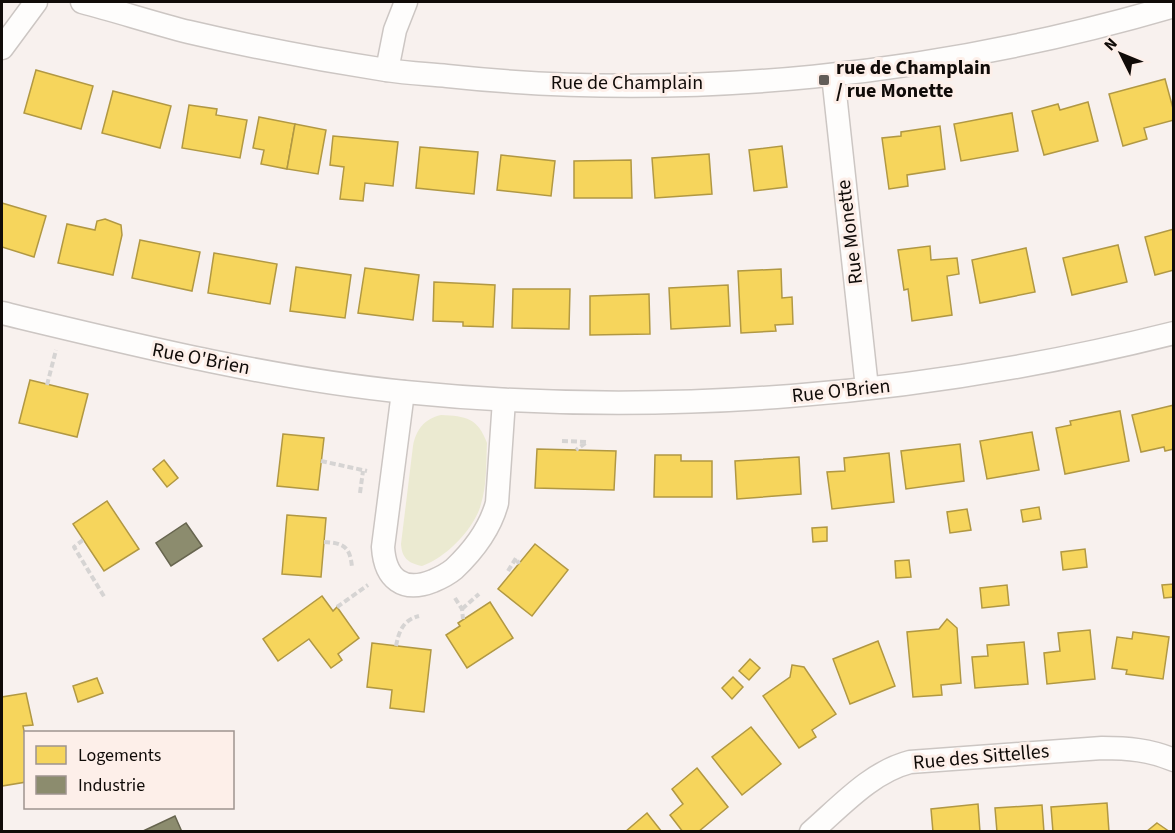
<svg xmlns="http://www.w3.org/2000/svg" width="1175" height="833" viewBox="0 0 1175 833" font-family="'Source Sans 3',sans-serif">
<rect width="100%" height="100%" fill="#f8f1ee"/>
<!-- green -->
<path fill="#ebead1" d="M441,415C466,416 478,418 487,443C486,463 487,485 481,504C475,528 446,558 422,566C408,563 402,558 401,544L413,446C416,430 424,419 441,415Z"/>
<!-- homes -->
<g fill="#f6d55c" stroke="#b19843" stroke-width="1.5">
<polygon points="36,70 93,86 81,129 24,113"/>
<polygon points="1165,79 1174,112 1174,120 1144,128 1147,139 1123,146 1109,94"/>
<polygon points="113,91 171,106 160,148 102,133"/>
<polygon points="1088,102 1098,141 1044,155 1032,111 1058,104 1060,110"/>
<polygon points="189,105 217,109 216,115 247,120 240,158 182,148"/>
<polygon points="1012,113 1018,151 961,161 954,124"/>
<polygon points="259,117 295,124 287,169 261,164 264,150 253,148"/>
<polygon points="295,124 326,130 318,174 287,169"/>
<polygon points="940,126 945,169 907,175 908,186 889,189 882,138 901,136 901,132"/>
<polygon points="333,136 398,142 393,186 365,183 363,201 340,199 344,167 330,165"/>
<polygon points="782,146 787,187 754,191 749,150"/>
<polygon points="420,147 478,152 474,194 416,188"/>
<polygon points="709,154 712,194 655,198 652,158"/>
<polygon points="501,155 555,161 551,196 497,190"/>
<polygon points="631,160 632,198 574,198 574,161"/>
<polygon points="2,203 46,216 34,257 2,247"/>
<polygon points="105,219 121,225 122,235 113,275 58,263 67,224 95,230 97,221"/>
<polygon points="1174,229 1174,270 1155,275 1145,237"/>
<polygon points="140,240 200,252 192,291 132,278"/>
<polygon points="1118,245 1127,282 1072,295 1063,258"/>
<polygon points="930,246 931,260 957,258 959,274 947,276 952,315 912,321 908,289 904,290 898,250"/>
<polygon points="1026,248 1035,292 980,303 972,260"/>
<polygon points="214,253 277,264 270,304 208,293"/>
<polygon points="296,267 351,275 345,318 290,311"/>
<polygon points="365,268 419,275 413,320 358,313"/>
<polygon points="781,269 782,298 792,297 793,324 775,325 776,331 741,333 738,271"/>
<polygon points="434,282 495,285 493,327 463,326 463,322 433,321"/>
<polygon points="728,285 730,326 671,329 669,288"/>
<polygon points="513,289 570,289 569,329 512,328"/>
<polygon points="649,294 650,334 590,335 590,296"/>
<polygon points="30,380 88,394 77,437 19,423"/>
<polygon points="1174,405 1174,449 1165,451 1164,447 1141,452 1132,415"/>
<polygon points="1120,411 1129,461 1065,474 1056,428 1071,425 1070,421"/>
<polygon points="1032,432 1039,470 987,479 980,441"/>
<polygon points="283,434 324,438 318,490 277,486"/>
<polygon points="960,444 964,481 906,489 901,451"/>
<polygon points="537,449 616,451 614,490 535,488"/>
<polygon points="889,453 894,502 832,509 827,472 845,471 844,458"/>
<polygon points="655,455 681,455 681,461 712,461 712,497 654,497"/>
<polygon points="799,457 801,494 737,499 735,461"/>
<polygon points="164,460 178,478 167,487 153,469"/>
<polygon points="107,501 139,549 104,571 73,524"/>
<polygon points="1039,507 1041,519 1023,522 1021,510"/>
<polygon points="967,509 971,530 950,533 947,512"/>
<polygon points="287,515 326,518 321,577 282,574"/>
<polygon points="827,527 827,541 813,542 812,528"/>
<polygon points="535,544 568,570 532,616 498,589"/>
<polygon points="1085,549 1087,567 1063,570 1061,552"/>
<polygon points="909,560 911,577 896,578 895,561"/>
<polygon points="1174,584 1174,597 1164,598 1162,585"/>
<polygon points="1007,585 1009,605 982,608 980,588"/>
<polygon points="322,596 333,611 337,607 359,638 338,654 342,660 331,668 309,639 278,661 263,639"/>
<polygon points="490,602 513,638 467,668 446,635 460,626 458,623"/>
<polygon points="947,619 957,628 961,683 941,685 942,695 913,697 907,632 939,629"/>
<polygon points="1090,630 1095,679 1047,684 1044,653 1060,651 1058,633"/>
<polygon points="1133,632 1169,637 1163,679 1126,674 1127,670 1112,668 1117,637 1132,639"/>
<polygon points="878,641 895,686 850,704 833,659"/>
<polygon points="1024,642 1028,684 975,688 972,657 988,656 987,645"/>
<polygon points="372,643 431,650 424,712 390,708 392,690 367,687"/>
<polygon points="750,659 760,668 749,680 739,671"/>
<polygon points="792,665 804,667 836,714 812,730 816,737 799,748 763,696 790,677"/>
<polygon points="733,677 743,687 732,699 722,688"/>
<polygon points="97,678 103,693 78,702 73,686"/>
<polygon points="26,693 33,725 23,726 26,741 26,782 2,786 2,697"/>
<polygon points="751,727 781,764 742,795 712,757"/>
<polygon points="697,768 728,807 698,832 683,832 670,815 683,804 672,789"/>
<polygon points="1107,803 1109,832 1053,832 1051,807"/>
<polygon points="978,804 980,832 933,832 931,809"/>
<polygon points="1042,805 1044,832 997,832 995,808"/>
<polygon points="647,813 662,832 625,832"/>
<polygon points="1157,823 1170,832 1146,832"/>
</g>
<!-- industry -->
<g fill="#8c8c6e" stroke="#67654f" stroke-width="1.5">
<polygon points="186,523 202,546 171,566 156,543"/>
<polygon points="175,816 182,832 141,832"/>
</g>
<g fill="none" stroke-linecap="round" stroke-linejoin="round">
<!-- street casing -->
<g stroke="#ccc6c3" stroke-width="25">
<g id="street">
<path d="M82,2C117,11 153,23 189,32C253,47 320,60 386,70C406,73 426,74 447,76C690,102 939,75 1174,6"/>
<polyline points="2,48 36,2"/>
<polyline points="387,70 395,30 406,2"/>
<polyline points="833,75 867,388"/>
<path d="M2,313C135,345 268,378 405,392C662,418 923,396 1174,333"/>
<path d="M403,392L383,547C385,579 403,593 433,581C440,578 448,574 454,569C473,551 490,529 497,503L504,400"/>
<path d="M811,832C841,806 871,772 910,762L1102,748C1128,748 1150,750 1174,760"/>
</g>
</g>
<!-- path -->
<g stroke="#d6d4d3" stroke-width="4" stroke-dasharray="6 3" stroke-linecap="butt">
<polyline points="47,385 56,350"/>
<polyline points="562,441 587,442 576,450"/>
<polyline points="321,461 367,471"/>
<polyline points="360,493 363,471"/>
<polyline points="83,540 74,547 105,598"/>
<path d="M324,542C344,543 350,547 352,567"/>
<polyline points="508,571 516,558 519,564"/>
<polyline points="455,598 462,609 463,619"/>
<polyline points="337,607 368,585"/>
<polyline points="462,609 479,594"/>
<path d="M396,646C399,631 403,620 419,616"/>
</g>
<!-- street -->
<use href="#street" stroke="#fefdfc" stroke-width="22"/>
</g>
<!-- markers -->
<rect fill="#615c58" stroke="#fdefe9" stroke-width="2" x="818" y="74" width="12" height="12" rx="3"/>
<g text-anchor="middle" dominant-baseline="central" stroke-width="6" stroke-linejoin="round" paint-order="stroke">
<!-- poi labels -->
<g font-size="20" font-weight="bold" fill="#100b08" stroke="#fdefe9" text-anchor="start">
<text x="836" y="68">rue de Champlain<tspan x="836" dy="23">/ rue Monette</tspan></text>
</g>
<!-- street labels -->
<g font-size="20" fill="#100b08" stroke="#fdefe9">
<text x="627" y="83">Rue de Champlain</text>
<text transform="translate(850 232) rotate(-97)">Rue Monette</text>
<text transform="translate(201 359) rotate(11)">Rue O'Brien</text>
<text transform="translate(841 391) rotate(-6)">Rue O'Brien</text>
<text transform="translate(981 757) rotate(-5)">Rue des Sittelles</text>
</g>
</g>
<!-- border -->
<rect width="1175" height="833" fill="none" stroke="#100b08" stroke-width="6"/>
<!-- legend -->
<rect x="24" y="731" width="210" height="78" fill="#fdefe9" stroke="#9e948f" stroke-width="1.5"/>
<rect x="36" y="746" width="30" height="18" fill="#f6d55c" stroke="#9e948f" stroke-width="1.5"/>
<text x="78" y="761" font-size="18" fill="#100b08">Logements</text>
<rect x="36" y="776" width="30" height="18" fill="#8c8c6e" stroke="#9e948f" stroke-width="1.5"/>
<text x="78" y="791" font-size="18" fill="#100b08">Industrie</text>
<!-- north arrow -->
<g transform="translate(1121 54) rotate(313)" stroke="#fdefe9" stroke-width="4.5" paint-order="stroke">
<path d="M0-4.5L10 22L0 15L-10 22Z" fill="#100b08"/>
<text y="-9" font-size="16" font-weight="bold" text-anchor="middle" fill="#100b08">N</text>
</g>
</svg>
